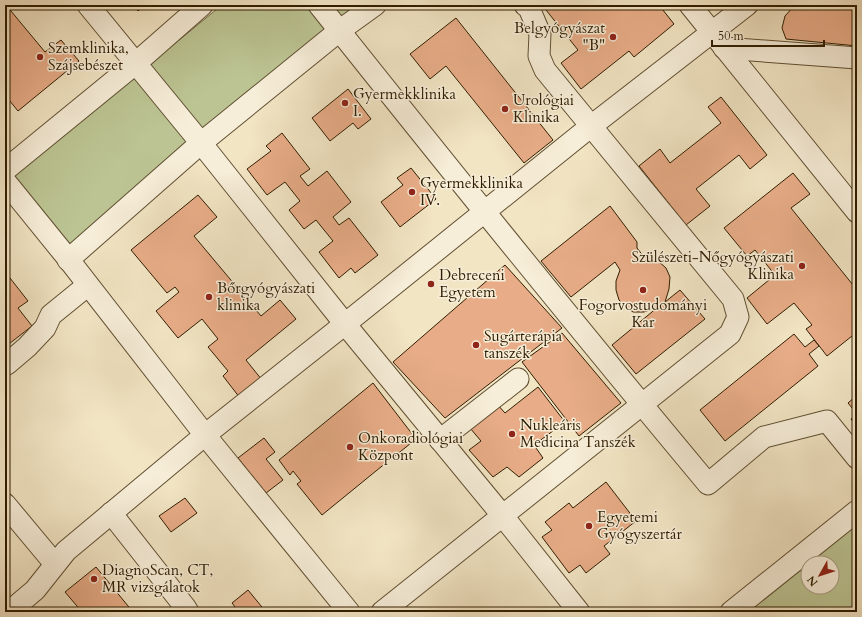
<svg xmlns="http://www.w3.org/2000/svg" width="862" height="617" viewBox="0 0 862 617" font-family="Cardo,serif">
<rect width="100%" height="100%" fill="#f2e5c4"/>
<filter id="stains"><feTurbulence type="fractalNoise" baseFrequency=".005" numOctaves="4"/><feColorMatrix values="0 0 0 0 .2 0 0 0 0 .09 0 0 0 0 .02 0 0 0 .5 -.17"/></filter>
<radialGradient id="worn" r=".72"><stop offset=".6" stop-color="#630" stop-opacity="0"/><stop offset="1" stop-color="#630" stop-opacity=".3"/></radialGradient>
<!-- green -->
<g fill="#bcc493" stroke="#76704a" fill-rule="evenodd">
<polygon points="222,5 371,5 65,255 5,182"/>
<path d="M857,518V612H741ZM808,563H832V587H808Z"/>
</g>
<!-- building -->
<g fill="#e8ad88" stroke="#301d01">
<polygon points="5,5 6,5 45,52 61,40 79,61 18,111 5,95"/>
<polygon points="133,5 145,5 138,11"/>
<polygon points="542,5 659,5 674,24 634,57 629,51 581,89 561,63 578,50"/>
<polygon points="795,5 857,5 857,46 786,39 782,28 785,16"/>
<polygon points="456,18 553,140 524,163 446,66 430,79 410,54"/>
<polygon points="348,89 371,119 358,129 353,123 330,141 312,118"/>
<polygon points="721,97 767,155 750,169 739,155 696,189 710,206 686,225 639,166 660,149 670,163 721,123 708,107"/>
<polygon points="282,133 310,169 300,176 308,186 327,171 351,202 333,217 339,225 349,218 378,255 355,273 351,268 339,278 319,252 333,241 316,220 304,229 289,210 300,201 285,182 267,195 247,169 271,151 266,146"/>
<polygon points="411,168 436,199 400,227 381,202 403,185 397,178"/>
<polygon points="793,173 810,194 791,208 857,290 857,332 827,356 806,329 812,325 794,303 767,324 747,298 775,275 755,250 747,256 724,228"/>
<polygon points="198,195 217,217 194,236 261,316 280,300 296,319 246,360 262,380 240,398 223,376 228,371 208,347 218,339 202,319 178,338 156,311 179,292 175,287 167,293 131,250"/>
<polygon points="610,206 637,242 637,248 644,257 657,260 666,268 670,277 669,289 665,302 680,290 705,319 636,374 612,345 658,307 644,312 633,312 625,306 619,300 616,290 616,281 620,270 615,262 571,297 541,261"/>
<polygon points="505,265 562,328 445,418 393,362"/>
<polygon points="10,278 28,301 18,308 32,326 5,347 5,282"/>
<polygon points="562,333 621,403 579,436 522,362"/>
<polygon points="794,334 805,347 814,340 819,346 809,354 818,366 725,441 700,410"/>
<polygon points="373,383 416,439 390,460 387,456 384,459 387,462 322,515 297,484 301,481 293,471 290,475 279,460"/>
<polygon points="538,387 565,422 534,445 543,458 519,477 507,467 493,477 469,450 481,441 470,428 497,404 505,413"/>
<polygon points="857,395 857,425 856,426 851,419 857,414 848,403"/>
<polygon points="264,438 275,452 266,459 283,480 266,493 238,458"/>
<polygon points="606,482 636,521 604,546 610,554 586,573 580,565 569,573 542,537 552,530 545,522 569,503 573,508"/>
<polygon points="185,498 197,513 171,532 159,516"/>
<polygon points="96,567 133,612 82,612 65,592"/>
<polygon points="248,590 266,612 239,612 232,603"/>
</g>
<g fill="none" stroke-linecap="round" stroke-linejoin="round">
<!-- minor casing -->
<g stroke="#604f32" stroke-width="23">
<g id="minor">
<polyline points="88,5 201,143 345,324 502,515 579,612"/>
<path d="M319,5C447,166 576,326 708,484L764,437L827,421L857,458"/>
<polyline points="690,5 857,212"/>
<polyline points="724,48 857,58"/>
<polyline points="5,170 136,63 202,5"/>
<polyline points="5,181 65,255 205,435 349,612"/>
<polyline points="68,260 201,143 339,31 375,5"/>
<polyline points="5,363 7,364 27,347 45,328 51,315 88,285"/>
<polyline points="440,440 518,379"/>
<polyline points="5,504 55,564"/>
<polyline points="111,513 185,607 188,612"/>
<polyline points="9,612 35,590 66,551 205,435 345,324 590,127 747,5"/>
<polyline points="382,612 730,334 738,317 733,299 545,70 539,56 540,34 529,8 525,5"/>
<polyline points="731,612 857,511"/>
</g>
</g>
<!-- minor -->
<use href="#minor" stroke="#f7eed9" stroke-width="21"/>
</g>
<!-- markers -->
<g fill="#8f2418" stroke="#f7eed9" stroke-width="1.5">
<circle cx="613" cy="37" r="4"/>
<circle cx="40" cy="57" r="4"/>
<circle cx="345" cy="103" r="4"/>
<circle cx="505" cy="109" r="4"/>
<circle cx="412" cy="192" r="4"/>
<circle cx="802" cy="266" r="4"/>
<circle cx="431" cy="284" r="4"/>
<circle cx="643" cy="290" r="4"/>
<circle cx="209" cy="297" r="4"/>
<circle cx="476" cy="345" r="4"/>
<circle cx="512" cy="434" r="4"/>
<circle cx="350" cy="447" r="4"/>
<circle cx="589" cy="526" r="4"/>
<circle cx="94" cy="579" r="4"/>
</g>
<g text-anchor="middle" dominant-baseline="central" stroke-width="3" stroke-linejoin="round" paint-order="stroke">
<!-- poi labels -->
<g font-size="15" fill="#301d01" stroke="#f7eed9" text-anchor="start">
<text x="605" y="28" text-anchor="end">Belgyógyászat<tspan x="605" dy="17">"B"</tspan></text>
<text x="48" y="48">Szemklinika,<tspan x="48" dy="17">Szájsebészet</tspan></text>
<text x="353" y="94">Gyermekklinika<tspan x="353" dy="17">I.</tspan></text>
<text x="513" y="100">Urológiai<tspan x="513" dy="17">Klinika</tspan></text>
<text x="420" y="183">Gyermekklinika<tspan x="420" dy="17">IV.</tspan></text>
<text x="794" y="257" text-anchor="end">Szülészeti-Nőgyógyászati<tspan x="794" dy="17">Klinika</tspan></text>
<text x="439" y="275">Debreceni<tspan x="439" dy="17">Egyetem</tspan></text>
<text x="217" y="288">Bőrgyógyászati<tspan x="217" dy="17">klinika</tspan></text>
<text x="643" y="305" text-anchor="middle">Fogorvostudományi<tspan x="643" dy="17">Kar</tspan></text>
<text x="484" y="336">Sugárterápia<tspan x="484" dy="17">tanszék</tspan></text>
<text x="520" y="425">Nukleáris<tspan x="520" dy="17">Medicina Tanszék</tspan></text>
<text x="358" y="438">Onkoradiológiai<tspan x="358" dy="17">Központ</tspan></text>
<text x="597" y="517">Egyetemi<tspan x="597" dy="17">Gyógyszertár</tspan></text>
<text x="102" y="570">DiagnoScan, CT,<tspan x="102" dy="17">MR vizsgálatok</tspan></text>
</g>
</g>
<!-- margin -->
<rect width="862" height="617" fill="none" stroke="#f2e5c4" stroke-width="20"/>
<rect x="6" y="6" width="850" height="605" fill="none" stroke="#301d01" stroke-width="2"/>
<rect x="10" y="10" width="842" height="597" fill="none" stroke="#301d01"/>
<!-- north arrow -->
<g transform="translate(820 575) rotate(231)"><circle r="19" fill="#f7eed9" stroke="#a79a83"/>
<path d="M0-3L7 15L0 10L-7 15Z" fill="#8f2418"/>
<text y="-6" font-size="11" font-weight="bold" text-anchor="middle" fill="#301d01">N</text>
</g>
<!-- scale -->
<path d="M712 40v6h112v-6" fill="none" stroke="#301d01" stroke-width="2"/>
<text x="718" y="40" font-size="12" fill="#301d01" stroke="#f7eed9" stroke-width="3" paint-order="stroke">50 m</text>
<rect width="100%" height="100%" filter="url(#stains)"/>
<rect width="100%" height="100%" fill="url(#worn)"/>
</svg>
